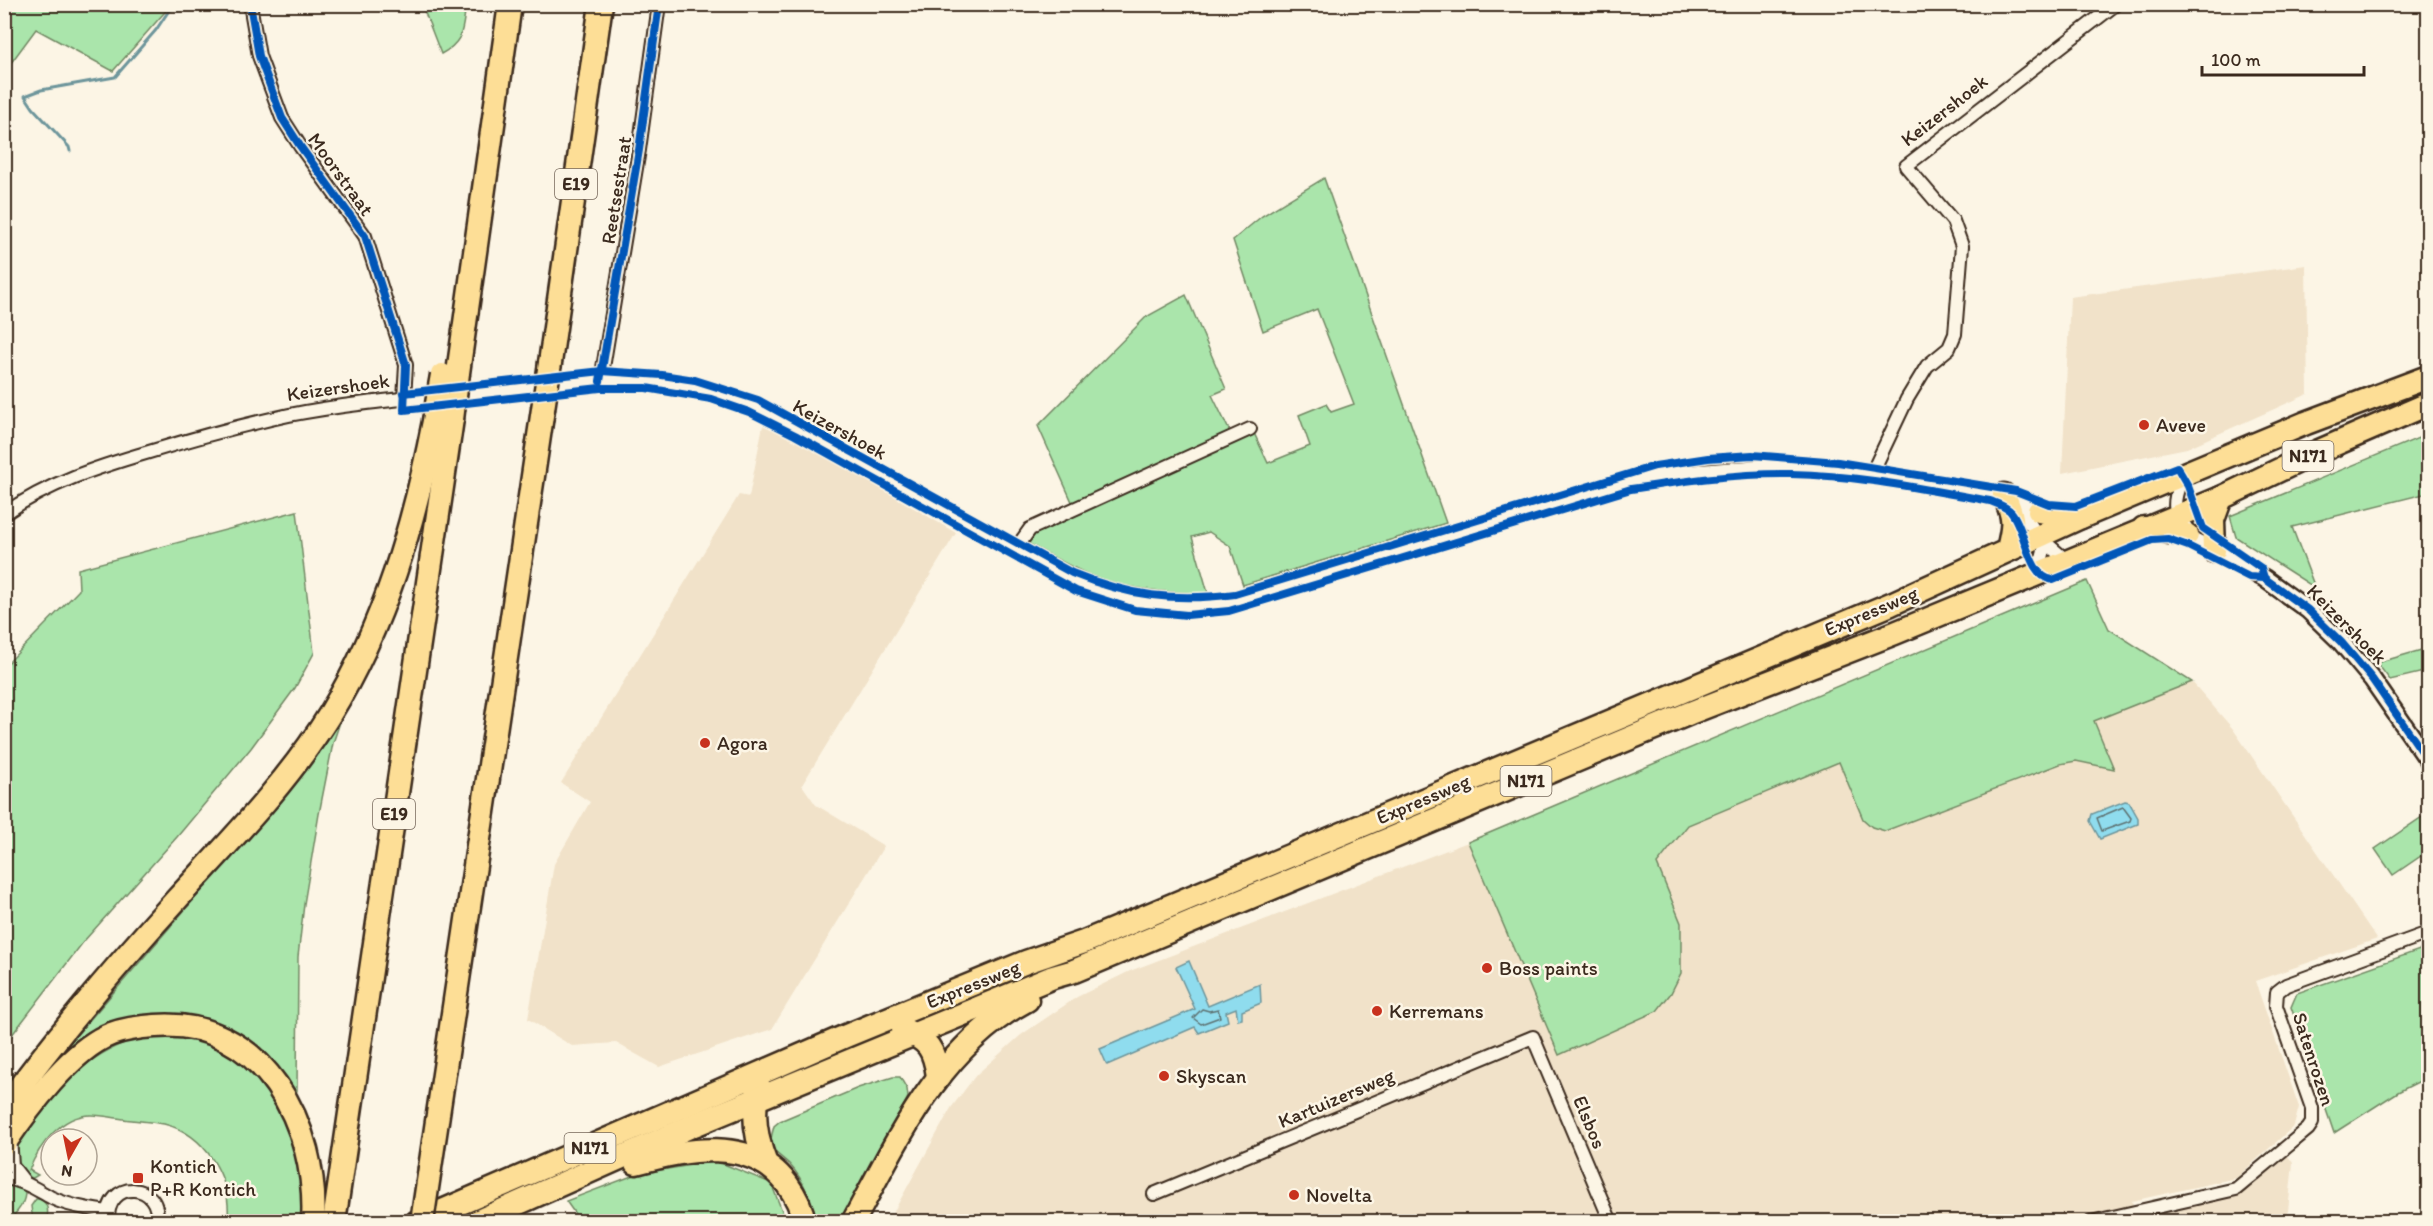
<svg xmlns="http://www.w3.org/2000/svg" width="2433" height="1226" viewBox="0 0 2433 1226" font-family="Itim,sans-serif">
<rect width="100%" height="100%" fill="#fcf5e5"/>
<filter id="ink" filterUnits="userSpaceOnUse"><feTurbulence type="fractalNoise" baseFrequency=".0167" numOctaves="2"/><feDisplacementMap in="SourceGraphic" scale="12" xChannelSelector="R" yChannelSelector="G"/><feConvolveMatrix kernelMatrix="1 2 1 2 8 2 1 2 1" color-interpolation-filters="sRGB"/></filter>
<g filter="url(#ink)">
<!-- built -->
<g fill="#f1e2c9">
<polygon points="2306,265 2308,394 2187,448 2062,473 2070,297"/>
<polygon points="763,425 795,438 956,533 802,785 816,805 884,846 772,1029 659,1067 616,1043 572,1046 528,1019 554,864 590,802 561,783 739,495 749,497"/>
<polygon points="2192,682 2233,729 2377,939 2255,981 2299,1107 2294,1126 2236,1178 2132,1201 2136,1218 2229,1197 2248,1189 2288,1156 2293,1163 2287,1221 888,1222 951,1108 976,1075 1021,1035 1077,997 1130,971 1468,842 1559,1054 1657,1011 1671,993 1681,972 1681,923 1657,864 1687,825 1839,762 1863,819 1885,831 2060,764 2076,761 2113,769 2094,721"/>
</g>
<!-- green -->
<g fill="#aae5ab" stroke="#728864" stroke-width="1.5">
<polygon points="5,4 171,4 171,5 113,71 36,29 5,71"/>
<path d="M422,5H466C462,29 465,41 441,54Z"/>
<path d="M1324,178L1446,523L1243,585L1230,546L1209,532L1192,537L1208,593C1169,593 1130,590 1093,576C1070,567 1048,554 1026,542L1051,522L1253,431L1268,463L1310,446L1299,415L1326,404L1331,412L1354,404L1317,309L1263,331L1233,240L1262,216Z"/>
<polygon points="1186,295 1226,389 1212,395 1230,432 1073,504 1038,426 1146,317"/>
<polygon points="2428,434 2428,493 2292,527 2315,588 2236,537 2230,516"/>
<polygon points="297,511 314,653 295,688 251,748 177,837 84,941 5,1044 5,666 79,590 78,569"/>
<polygon points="2087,581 2109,629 2192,682 2094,721 2114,769 2076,761 2060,764 1885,831 1872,827 1863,819 1839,762 1688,825 1657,864 1681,923 1681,973 1671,993 1657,1011 1559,1055 1468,842"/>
<polygon points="2428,648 2428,671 2390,680 2377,663"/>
<polygon points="342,716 333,743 319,814 304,904 298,957 297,1091 294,1092 261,1051 237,1034 214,1023 172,1014 130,1019 43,1074 246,839"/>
<polygon points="2428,813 2428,851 2393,875 2375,849"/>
<polygon points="2428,947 2428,1077 2398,1092 2334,1133 2291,1007 2297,993"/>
<path d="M142,1037C157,1037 174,1035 189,1038C248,1053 287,1103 299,1162C302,1178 303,1196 304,1213H302L301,1221H217L218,1219H228C231,1178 206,1134 164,1124C154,1122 142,1121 132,1120C119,1119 104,1115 91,1115C61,1115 39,1146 29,1170L38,1175L33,1178L25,1176C17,1163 14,1152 19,1136C56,1093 84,1052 142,1037Z"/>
<path d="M893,1077H900L907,1089L908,1097L904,1105L883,1140L841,1221H815C811,1201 805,1181 790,1165C783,1158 776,1154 769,1146L774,1126L780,1121L858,1088Z"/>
<polygon points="716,1161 771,1183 786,1221 580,1221 566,1201 637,1174"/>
<path d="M4,1183H11L25,1190C26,1203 17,1212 9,1221H5Z"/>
<path d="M36,1199C46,1198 49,1209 47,1218H39V1221H33L31,1206Z"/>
</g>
<!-- water -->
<g fill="#8fdcee" stroke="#6d959b" stroke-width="1.5">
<polygon points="2125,801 2129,802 2138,818 2138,824 2100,839 2090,821 2092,814"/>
<polygon points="1189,961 1208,1006 1260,984 1261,1003 1242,1011 1242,1019 1238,1020 1236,1008 1226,1012 1228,1021 1199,1033 1195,1027 1107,1065 1100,1049 1195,1009 1176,967"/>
</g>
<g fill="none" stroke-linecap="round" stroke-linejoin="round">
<!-- shore -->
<g stroke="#5d7171" stroke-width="1.5">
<polygon points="2123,807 2131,818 2130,821 2102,831 2097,818"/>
<polygon points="1202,1009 1209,1011 1218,1009 1220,1017 1201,1024 1193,1018"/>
</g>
<!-- stream -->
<polyline stroke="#6d959b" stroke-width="3" points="70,151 69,147 33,108 25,96 41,90 115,77 156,30 168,12 178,4"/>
<!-- street casing -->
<g stroke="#3b2a1e" stroke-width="16">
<g id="street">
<polyline points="250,4 259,56 282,118 300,146 365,236 406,365 404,399"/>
<polyline points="601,380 639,150 659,4"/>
<polyline points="1872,473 1907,399 1927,366 1949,348 1955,334 1962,246 1953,221 1906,166 2116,4"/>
<polyline points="2012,502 2021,510 2038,536 2067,561"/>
<path d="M4,514C48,483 98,467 149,452C195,438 242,425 289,415C355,402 424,397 491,390C546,385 603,376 658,381C704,385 746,402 786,422L1068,579C1123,602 1179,611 1238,602L1613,486L1676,473L1761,466L1835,468L2024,499L2041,515"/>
<path d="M2177,515C2172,502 2178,488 2183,476"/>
<polyline points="1015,550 1030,529 1250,429"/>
<polyline points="2038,573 2049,531"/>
<polyline points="10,1137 12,1166 23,1180"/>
<path d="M4,1178C24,1180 35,1189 52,1198C69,1206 89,1209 107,1212"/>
<polyline points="1154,1194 1533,1037 1611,1222"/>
<path d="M108,1222C105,1177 164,1182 156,1222"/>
<polyline points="2091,1222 2236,1189 2308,1129 2312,1123 2312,1108 2276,1006 2277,992 2286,985 2428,933"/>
</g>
</g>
<!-- secondary casing -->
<g stroke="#3b2a1e" stroke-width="21">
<polyline id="secondary" points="2182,525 2192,540 2264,578 2308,610 2341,642 2372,679 2428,760"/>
</g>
<!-- highway casing -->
<g stroke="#3b2a1e" stroke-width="27">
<g id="highway">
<polyline points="550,363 601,4"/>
<polyline points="458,373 510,4"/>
<path d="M2004,495C2015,518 2014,525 2008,549"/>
<polyline points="2039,511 2081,517"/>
<polyline points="2144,528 2187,535"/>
<polyline points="2214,551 2213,520 2221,498"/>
<path d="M903,1029C929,1041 934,1049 938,1076"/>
<path d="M759,1087C751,1113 756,1139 766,1164"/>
<path d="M4,1108C58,1034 116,966 177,899C231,840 288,782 330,714C385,624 414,524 434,421"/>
<path d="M4,1144C27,1110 72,1049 111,1034C125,1029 140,1027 155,1026C263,1017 319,1127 313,1222"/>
<path d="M636,1163C686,1149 751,1136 787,1184C795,1195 802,1208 804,1222"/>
<polyline points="430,1168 543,409"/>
<polyline points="334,1222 452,419"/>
<polyline points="417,1222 846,1036 1026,962 1084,942 1891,604 2081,517 2306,423 2428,377"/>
<polyline points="476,1222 694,1125 1053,977 1074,971 1690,713 1895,633 2221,498 2317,452 2428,404"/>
<path d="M853,1222C898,1139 940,1046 1027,1000"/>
</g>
</g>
<!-- street -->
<use href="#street" stroke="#fcf5e5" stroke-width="12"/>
<!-- secondary -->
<use href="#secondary" stroke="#fcf5e5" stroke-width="16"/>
<!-- highway -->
<use href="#highway" stroke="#fdde96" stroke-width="22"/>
<!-- highway-bridge casing -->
<g stroke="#3b2a1e" stroke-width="27" stroke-linecap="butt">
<g id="highway-bridge">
<polyline points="543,409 550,363"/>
<polyline points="452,419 458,373"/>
<polyline points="434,421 442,375"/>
<polyline points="422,1222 430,1168"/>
</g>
</g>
<!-- highway-bridge -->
<use href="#highway-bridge" stroke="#fdde96" stroke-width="22"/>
<!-- cycleway casing -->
<g stroke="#fcf5e5" stroke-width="11">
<g id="cycleway">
<path d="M250,4L259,56L282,118L300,146L365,236L406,365L404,410L600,388H646L711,399L749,412L795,435L1076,591L1135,610L1187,615L1229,611L1631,489C1684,481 1737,473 1791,474C1858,475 1924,489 1990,501C1998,504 2006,506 2011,512C2026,529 2027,577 2053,580L2152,540L2168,539L2188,546L2249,577L2264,578L2308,610L2341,642L2372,679L2428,760"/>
<polyline points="600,381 639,150 659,4"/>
<path d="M404,393L602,371L662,375L695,380L758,400L1072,573C1128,596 1175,602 1235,594L1655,466L1708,458L1752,455L1838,462L2016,491L2049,504L2076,506L2177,467L2188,486L2203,528L2261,568L2264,578"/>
</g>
</g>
<!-- cycleway -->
<use href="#cycleway" stroke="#0057b8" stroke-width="8"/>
</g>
</g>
<!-- markers -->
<g fill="#c8321e" stroke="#fcf5e5" stroke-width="2">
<circle cx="2144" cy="425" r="6"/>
<circle cx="705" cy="743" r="6"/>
<circle cx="1487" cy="968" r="6"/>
<circle cx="1377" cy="1011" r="6"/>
<circle cx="1164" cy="1076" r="6"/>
<rect x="132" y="1172" width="12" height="12" rx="3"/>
<circle cx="1294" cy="1195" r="6"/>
</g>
<g text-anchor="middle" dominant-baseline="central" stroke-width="5" stroke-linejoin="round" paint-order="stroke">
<!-- shield labels -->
<g fill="#fcf5e5" stroke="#75675a" stroke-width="1.5">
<rect x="555" y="169" width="42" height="30" rx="4.5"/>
<rect x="2282.5" y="441" width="51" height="30" rx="4.5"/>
<rect x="1500.5" y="766" width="51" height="30" rx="4.5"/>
<rect x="373" y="799" width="42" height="30" rx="4.5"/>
<rect x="564.5" y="1133" width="51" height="30" rx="4.5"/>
</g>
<g font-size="18" font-weight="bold" fill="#3b2a1e">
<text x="576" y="184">E19</text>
<text x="2308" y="456">N171</text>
<text x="1526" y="781">N171</text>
<text x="394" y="814">E19</text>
<text x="590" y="1148">N171</text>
</g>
<!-- street labels -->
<g font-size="20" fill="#3b2a1e" stroke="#fcf5e5">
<text transform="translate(1944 110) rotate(-38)">Keizershoek</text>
<text transform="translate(341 174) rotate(54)">Moorstraat</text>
<text transform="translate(616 190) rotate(-81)">Reetsestraat</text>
<text transform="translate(338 387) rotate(-8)">Keizershoek</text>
<text transform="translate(840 429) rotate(29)">Keizershoek</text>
<text transform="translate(1871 611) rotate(-23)">Expressweg</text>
<text transform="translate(2347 624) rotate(45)">Keizershoek</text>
<text transform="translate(1423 799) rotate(-23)">Expressweg</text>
<text transform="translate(973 984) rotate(-22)">Expressweg</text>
<text transform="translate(2314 1059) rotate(72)">Satenrozen</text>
<text transform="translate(1336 1098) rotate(-23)">Kartuizersweg</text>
<text transform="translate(1590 1122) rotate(67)">Elsbos</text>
</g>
<!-- poi labels -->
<g font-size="20" fill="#3b2a1e" stroke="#fcf5e5" text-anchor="start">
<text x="2156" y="425">Aveve</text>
<text x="717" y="743">Agora</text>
<text x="1499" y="968">Boss paints</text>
<text x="1389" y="1011">Kerremans</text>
<text x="1176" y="1076">Skyscan</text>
<text x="150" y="1166">Kontich<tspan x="150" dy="23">P+R Kontich</tspan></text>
<text x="1306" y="1195">Novelta</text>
</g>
</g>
<!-- margin -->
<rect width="2433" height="1226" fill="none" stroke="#fcf5e5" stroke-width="24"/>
<rect x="12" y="12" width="2409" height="1202" fill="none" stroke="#3b2a1e" stroke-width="2" filter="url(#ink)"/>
<!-- north arrow -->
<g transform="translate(69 1157) rotate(189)"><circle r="28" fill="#fcf5e5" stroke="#afa495" stroke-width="1.5"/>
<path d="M0-4.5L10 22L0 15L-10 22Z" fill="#c8321e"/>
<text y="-9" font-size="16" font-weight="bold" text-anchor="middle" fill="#3b2a1e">N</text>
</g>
<!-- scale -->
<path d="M2202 66v9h162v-9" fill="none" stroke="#3b2a1e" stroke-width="3"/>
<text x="2211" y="66" font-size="18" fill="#3b2a1e" stroke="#fcf5e5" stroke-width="4.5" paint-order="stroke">100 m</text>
</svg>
